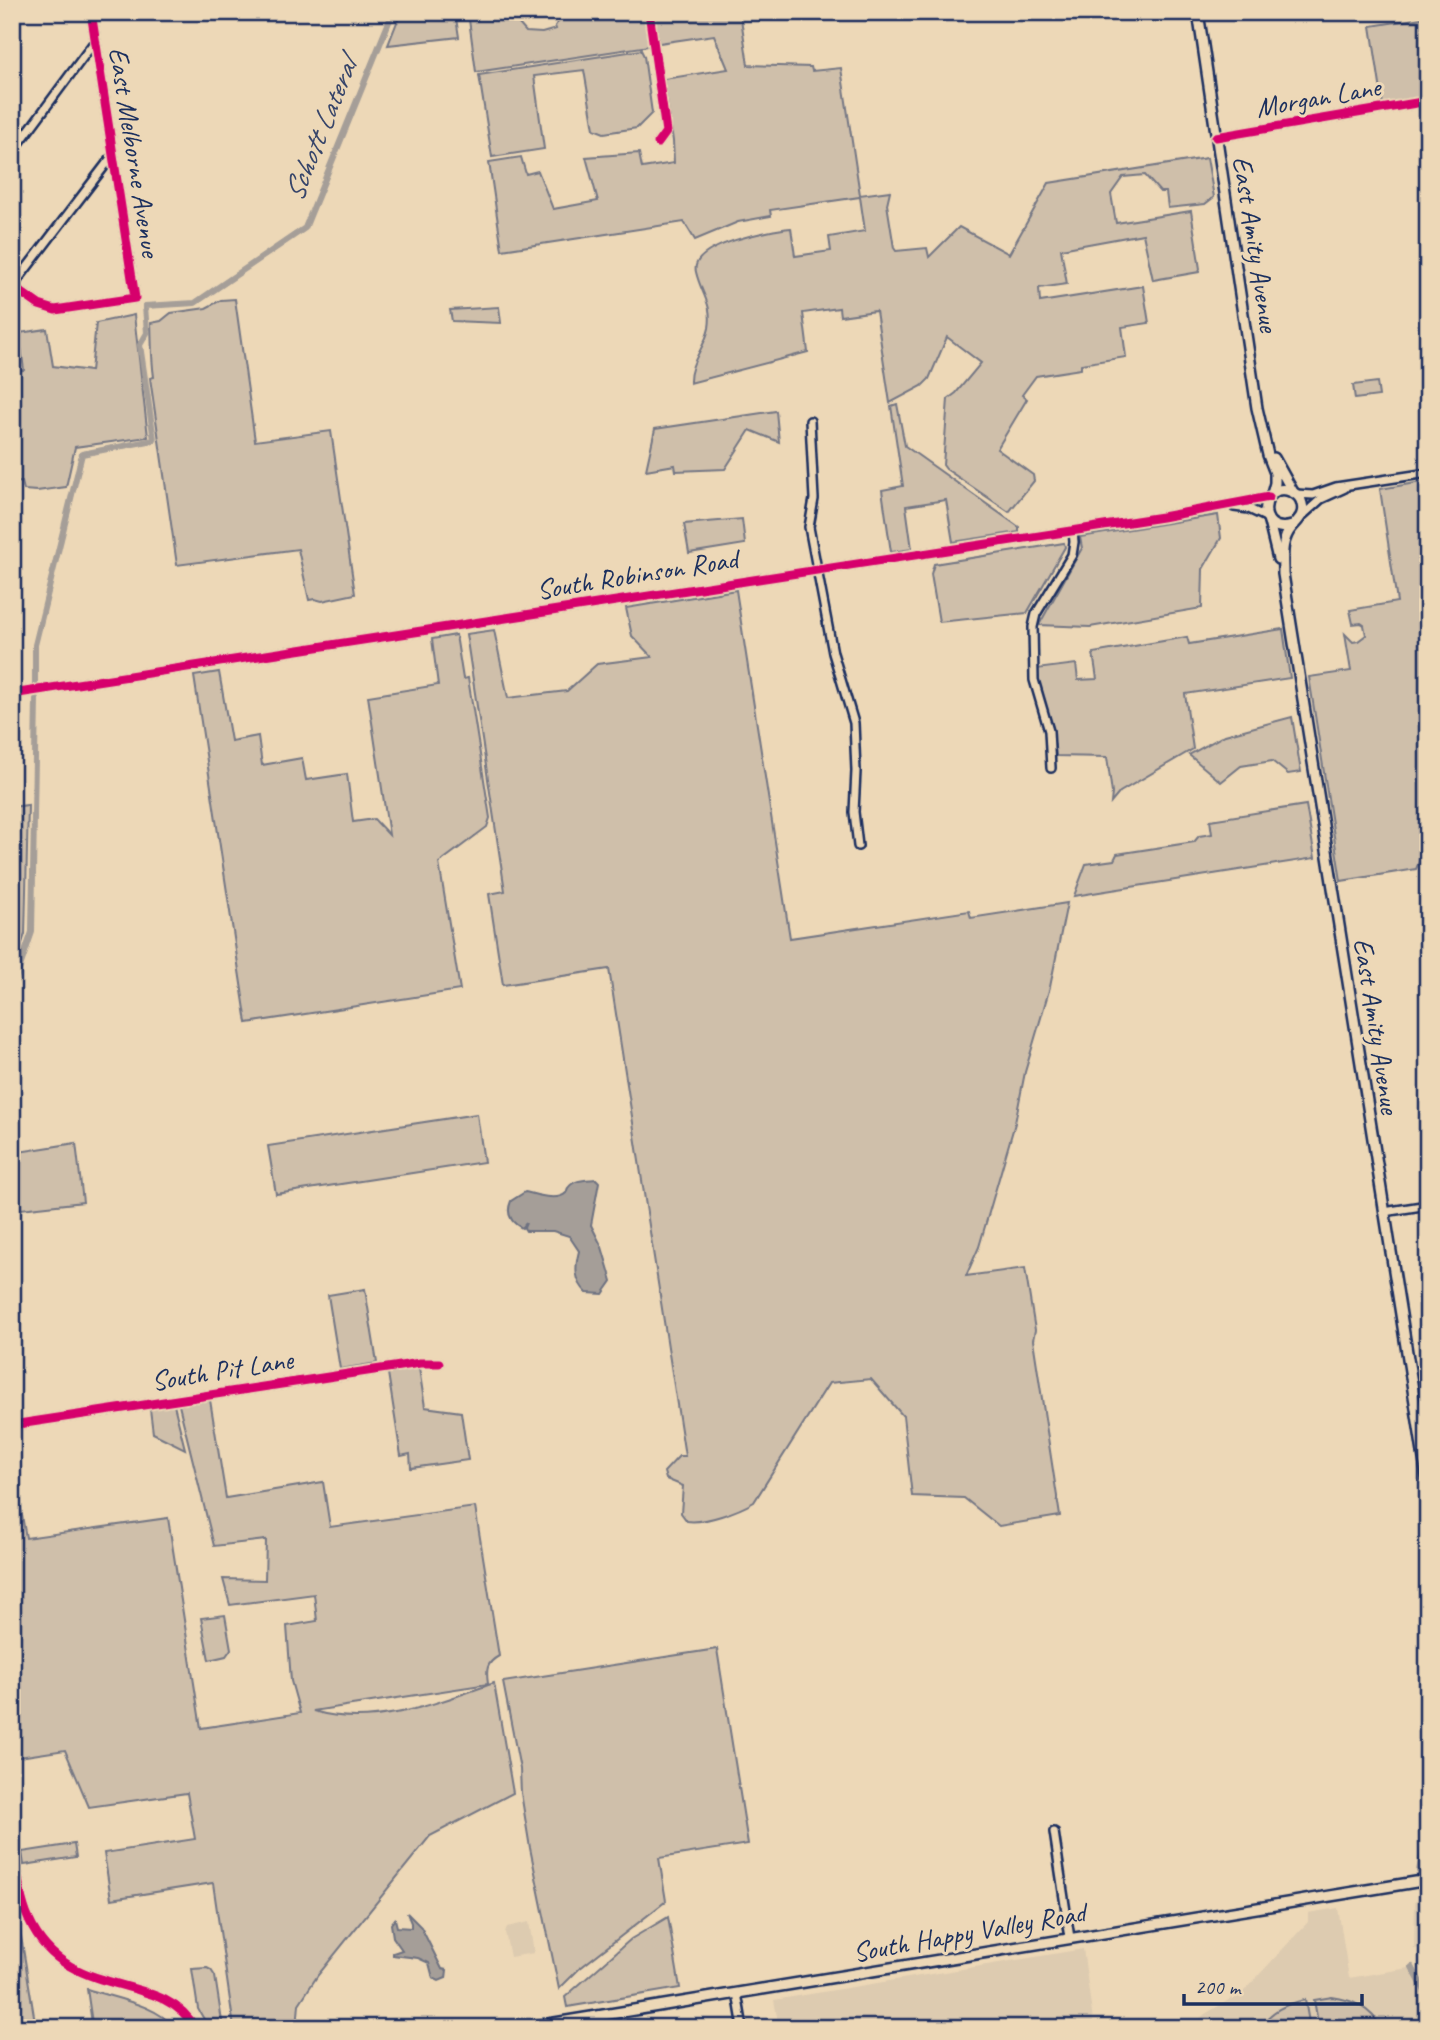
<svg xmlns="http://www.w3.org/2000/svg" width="1440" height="2040" viewBox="0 0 1440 2040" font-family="Caveat,sans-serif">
<rect width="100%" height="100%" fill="#edd8b7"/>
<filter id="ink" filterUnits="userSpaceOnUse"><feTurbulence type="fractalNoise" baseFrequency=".0143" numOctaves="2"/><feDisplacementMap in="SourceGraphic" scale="14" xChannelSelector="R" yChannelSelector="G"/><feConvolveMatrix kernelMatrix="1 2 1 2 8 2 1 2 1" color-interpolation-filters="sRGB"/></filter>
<g filter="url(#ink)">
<!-- built -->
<g fill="#ddcbb0">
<polygon points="1428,1898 1428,1947 1414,1949 1415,1900"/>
<polygon points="1338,1908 1349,1978 1409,1968 1428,2004 1428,2028 1190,2028 1205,2014 1244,1991 1308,1922 1308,1913"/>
<polygon points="529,1922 534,1953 510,1957 505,1932 507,1927"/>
<polygon points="1083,1949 1094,2028 779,2028 774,2000"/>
</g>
<!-- green -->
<g fill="#cfbfaa" stroke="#757784" stroke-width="2">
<polygon points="401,12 455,12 459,37 388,45"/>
<polygon points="468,12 516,13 519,24 526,32 542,33 556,29 555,26 561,18 562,12 644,12 649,46 476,72"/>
<path d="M654,12H740L748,65L811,67L812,71L841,68L860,195L890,191L887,204L894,248L896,251L927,248L929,257L959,227L1009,254L1049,183L1207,158L1214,197L1205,204L1168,208L1166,192H1160L1145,175L1123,177L1111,194L1116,223L1191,211L1200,269L1199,272L1153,280L1143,234L1061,249L1067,284L1039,288L1040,302L1143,286L1149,323L1122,327L1126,357L1081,364V369L1036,376L1022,395L1027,399L997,449L1033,475L1034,481L1009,512L946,469L943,465L948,399L956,393L981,363L947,337L929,379L922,386L890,403L876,311L840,316L839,308L803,313L808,352L690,383C689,362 705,348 709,328C713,303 701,294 696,272C689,245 771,230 791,228L795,256L831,251L829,237L865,231L860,197L770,210L771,216L738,222L695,240L684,222L502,250L489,162L521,157L526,174L538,171L553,209L598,201L586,157L639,153L642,168L674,163L673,141L664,79L728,69L714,35L659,43Z"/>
<polygon points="1428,17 1428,97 1383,105 1371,26"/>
<polygon points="641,50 644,56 652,113 637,128 604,133 594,129 584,70 534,76 544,149 492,157 479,75"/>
<path d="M235,299L255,441L331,431L355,594L322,601L315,599L309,600L298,549L177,565L150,378L154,377C151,356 152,343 151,323L161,321L171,313L206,308L221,300Z"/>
<polygon points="499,307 501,323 452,321 450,310"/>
<polygon points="134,315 148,437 75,447 66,487 37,491 24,490 22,482 12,483 12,372 24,370 19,333 47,329 53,366 91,371 96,323"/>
<polygon points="1377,382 1379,396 1355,399 1353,385"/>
<polygon points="897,404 905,446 1019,527 1019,532 953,542 946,500 906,506 912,549 891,552 882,490 903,486 891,406"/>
<polygon points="776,411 779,442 750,430 725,469 676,471 675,465 646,470 655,429"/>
<polygon points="1428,481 1428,842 1416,869 1341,881 1309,677 1351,671 1345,634 1353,642 1358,641 1366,635 1364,625 1361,623 1353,624 1350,610 1397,602 1380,489"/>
<polygon points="1218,515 1221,538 1203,569 1202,608 1090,627 1039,625 1082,548 1080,537"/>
<polygon points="742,519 745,544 689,553 684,524"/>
<polygon points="1064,543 1065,547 1027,613 939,622 931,574 934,564"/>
<path d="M736,590L790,938L969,911L971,918L1067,903L1050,987L1025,1072L1015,1123L979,1247L966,1276L1025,1268L1035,1330L1033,1340L1060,1516L999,1526L964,1498L912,1496L903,1416L871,1379L829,1383L754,1502C739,1511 704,1524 687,1521L681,1513L683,1486L666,1479L664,1472L679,1456H685L609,969L503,985L489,894L505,891L466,634L494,630L508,698L567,691L597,664L652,657L632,636L626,608Z"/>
<path d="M1283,629L1290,678L1185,694L1193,749L1120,792L1111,803L1112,793L1107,757L1056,756C1054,726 1040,699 1036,669L1076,664L1078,680L1097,679L1093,653L1187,637L1189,644Z"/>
<polygon points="456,635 463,679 468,678 490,818 487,827 439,863 460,990 247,1023 194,676 219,672 231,741 258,736 262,765 302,758 306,780 347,774 353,822 374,819 389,835 368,696 438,685 432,639"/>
<polygon points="1292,717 1301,772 1288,774 1272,761 1241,766 1221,782 1189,755 1225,735"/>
<polygon points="28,805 25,934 12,973 12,807"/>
<polygon points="1306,805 1315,858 1074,896 1086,864 1114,860 1117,854 1194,842 1199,836 1212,834 1210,820"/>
<polygon points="477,1114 484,1162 276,1194 268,1146"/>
<polygon points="76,1143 83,1202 12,1210 12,1153"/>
<polygon points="365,1289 377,1363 340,1369 328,1295"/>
<polygon points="419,1368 425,1407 461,1412 468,1460 411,1468 410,1454 401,1456 388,1373"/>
<path d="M210,1400L226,1498L323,1482L330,1527L475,1507L499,1656C486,1663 486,1670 488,1684L313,1711C374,1729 437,1703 494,1683L513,1793L430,1836L318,1975L299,2004L297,2028H234L213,1883L111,1899L104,1853L195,1839L187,1793L89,1807L65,1750L12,1758V1505L20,1504L26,1538L168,1518L201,1728L300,1713L291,1681L287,1626L317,1621L314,1594L230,1605L223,1579L265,1580L266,1540L214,1546L179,1405Z"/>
<polygon points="174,1405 185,1449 153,1433 150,1409"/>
<polygon points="225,1615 231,1649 226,1656 209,1660 201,1618"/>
<polygon points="717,1649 748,1844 659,1858 666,1901 579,1969 559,1989 530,1848 521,1793 520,1769 503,1682"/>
<polygon points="74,1844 76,1857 24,1865 22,1852"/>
<polygon points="668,1917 680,1988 567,2007 565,1997 631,1939"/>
<polygon points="20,1930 36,2028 12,2028 12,1931"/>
<polygon points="207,1968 211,1970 215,1976 223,2028 209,2028 198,2009 192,1969"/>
<path d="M87,1989C113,1998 159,2005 174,2028H65L92,2023Z"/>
<path d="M1332,1997C1354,2000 1370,2008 1382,2028H1319L1314,2000Z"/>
<path d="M1305,2000L1310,2028H1259C1271,2011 1285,2004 1305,2000Z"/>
</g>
<!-- water -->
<g fill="#a59e98" stroke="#6e7281" stroke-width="2">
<path d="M596,1179L599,1182L591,1225L602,1247L612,1281L603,1294L587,1293C574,1281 575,1267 579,1251L569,1236L553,1231H526L524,1228L526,1223L522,1228C510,1222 506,1213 511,1201L525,1192C535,1194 557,1202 566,1193C567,1192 567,1189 568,1188C574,1179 586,1180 596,1179Z"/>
<polygon points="407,1913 421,1927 442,1969 447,1970 446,1978 439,1981 433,1978 429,1963 418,1958 393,1955 393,1953 402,1950 393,1937 391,1924 395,1919 397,1927 411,1928 411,1923"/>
</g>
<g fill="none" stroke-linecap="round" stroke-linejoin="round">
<!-- canal -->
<g stroke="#a59e98" stroke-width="6">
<polyline points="35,683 35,645 82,454 154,440 140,345 147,333 145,306 195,303 305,228 393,12"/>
<polyline points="12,990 32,932 36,699"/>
<polyline points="1419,1871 1428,1824"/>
<polyline points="1412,1967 1428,1997"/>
</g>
<!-- minor casing -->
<g stroke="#1b2f5e" stroke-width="12">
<g id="minor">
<polyline points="649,12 666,132 658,143"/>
<polyline points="12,17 14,12"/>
<polyline points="1216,137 1428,101"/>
<polyline points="12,153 95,41"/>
<polyline points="12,286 39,305 55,310 135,298 91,12"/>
<polyline points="13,286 113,155"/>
<polyline points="810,421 814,499 809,527 833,653 854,723 856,771 854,812 858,846"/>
<polyline points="1296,494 1313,495 1336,487 1428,473"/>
<polyline points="1234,507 1249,509 1268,518"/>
<polyline points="1301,517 1321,499 1345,488"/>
<polyline points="12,694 1162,517 1269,497"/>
<polyline points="1051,768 1049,731 1034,680 1033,627 1036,614 1072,555 1074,542 1073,531"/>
<polyline points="1384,1212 1428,1205"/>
<polyline points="12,1425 420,1363 439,1363"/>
<polyline points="1054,1832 1070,1938"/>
<path d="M12,1835C17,1863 17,1894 29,1920C66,2003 163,1969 195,2028"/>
<polyline points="737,1993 743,2028"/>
<polyline points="600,2015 602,2028"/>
</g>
</g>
<!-- major casing -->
<g stroke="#1b2f5e" stroke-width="14">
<g id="major">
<polyline points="1198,12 1257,408 1268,455 1275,473 1275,483 1272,494"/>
<polyline points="1274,458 1293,492"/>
<polyline points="1269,522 1278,559"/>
<path d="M1292,526C1253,537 1261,477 1292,492C1297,494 1301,498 1302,504C1305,515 1298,520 1292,527C1280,541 1283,558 1283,574L1428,1484"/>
<polyline points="524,2028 1428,1880"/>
</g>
</g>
<!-- minor -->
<use href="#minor" stroke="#edd8b7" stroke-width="7"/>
<!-- major -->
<use href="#major" stroke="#edd8b7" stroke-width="9"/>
<!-- cycleway casing -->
<g stroke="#edd8b7" stroke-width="13">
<g id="cycleway">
<polyline points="649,12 666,132 658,143"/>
<polyline points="1216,137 1428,101"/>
<polyline points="12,286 39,305 55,310 135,298 91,12"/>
<polyline points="12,694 1162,517 1269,497"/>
<polyline points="12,1425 420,1363 439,1363"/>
<path d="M12,1835C17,1863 17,1894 29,1920C66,2003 163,1969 195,2028"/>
</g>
</g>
<!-- cycleway -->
<use href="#cycleway" stroke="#d6006c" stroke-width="9"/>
</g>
</g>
<g text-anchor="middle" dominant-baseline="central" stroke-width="6" stroke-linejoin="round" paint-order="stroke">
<!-- street labels -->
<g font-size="28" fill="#1b2f5e" stroke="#edd8b7">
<text transform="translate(1318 97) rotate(-10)">Morgan Lane</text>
<text transform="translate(135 152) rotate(81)">East Melborne Avenue</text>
<text transform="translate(1256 244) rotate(81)">East Amity Avenue</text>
<text transform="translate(637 574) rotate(-9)">South Robinson Road</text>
<text transform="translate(1377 1026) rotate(81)">East Amity Avenue</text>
<text transform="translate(222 1370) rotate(-9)">South Pit Lane</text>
<text transform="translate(969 1932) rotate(-10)">South Happy Valley Road</text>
</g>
<!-- water labels -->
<g font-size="30" font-style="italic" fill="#37456a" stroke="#edd8b7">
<text transform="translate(320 130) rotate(-68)">Schott Lateral</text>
</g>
</g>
<!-- margin -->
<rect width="1440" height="2040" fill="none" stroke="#edd8b7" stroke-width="42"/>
<rect x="21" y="21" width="1398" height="1998" fill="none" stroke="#1b2f5e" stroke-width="2.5" filter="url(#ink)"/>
<!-- scale -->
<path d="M1184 1994v10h178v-10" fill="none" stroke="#1b2f5e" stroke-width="3.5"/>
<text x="1195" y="1994" font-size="21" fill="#1b2f5e" stroke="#edd8b7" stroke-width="5" paint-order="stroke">200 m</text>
</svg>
